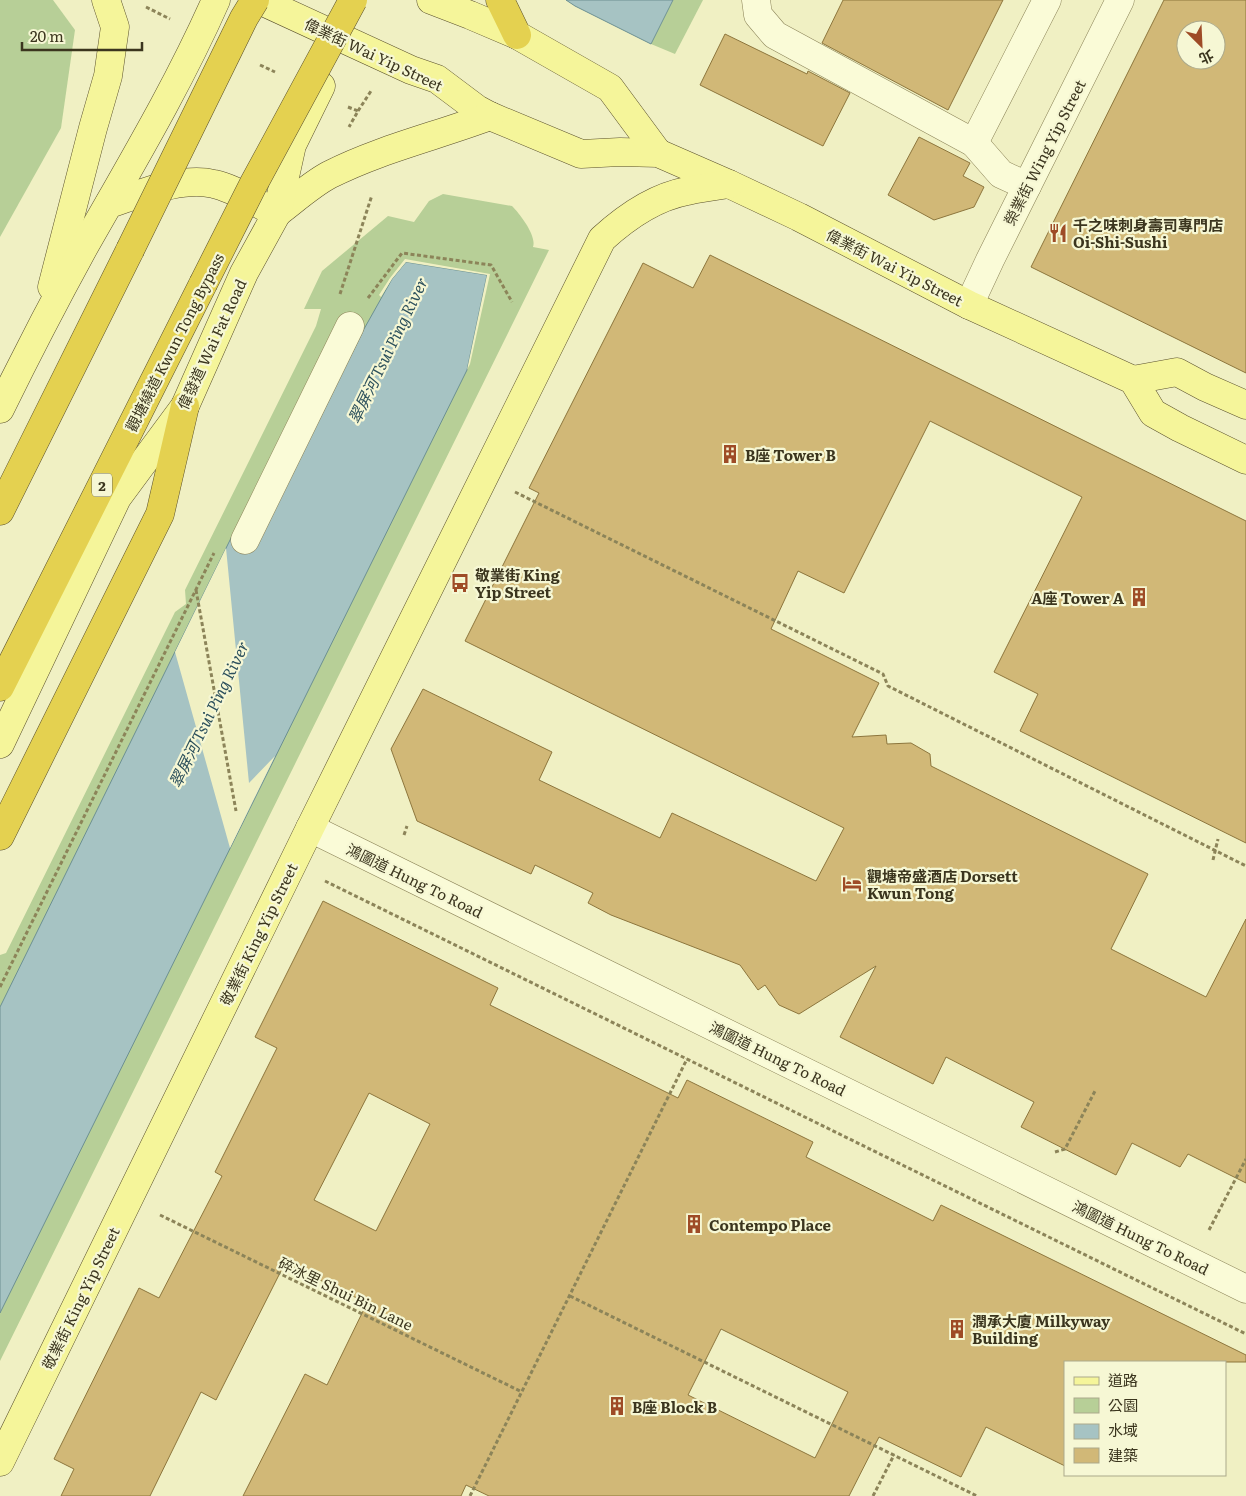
<svg xmlns="http://www.w3.org/2000/svg" width="1246" height="1496" viewBox="0 0 1246 1496" font-family="Literata,'Noto Sans TC',serif">
<rect width="100%" height="100%" fill="#f0f0c3"/>
<!-- green -->
<g fill="#b7cf97">
<polygon points="0,0 53,0 75,30 61,128 0,237"/>
<polygon points="673,0 703,0 675,54 651,44"/>
<path d="M443,194L512,206C520,214 537,236 533,247L549,250L0,1361V955L6,953L175,612L186,604L185,590L316,326L321,309H304L322,271L388,216L414,222L429,201Z"/>
</g>
<!-- water -->
<g fill="#a6c3c3" stroke="#6c9092">
<polygon points="566,0 673,0 651,44 575,6"/>
<polygon points="406,262 487,275 467,370 0,1313 0,1007 233,534 257,546 364,329 392,279"/>
</g>
<!-- pier -->
<g fill="#f0f0c3">
<polygon points="405,259 490,274 470,364 467,370 487,275 406,262 392,279 381,297 379,295 390,278"/>
<polygon points="226,548 249,783 275,756 230,848 175,652"/>
</g>
<!-- building -->
<g fill="#d1b877" stroke="#8d763d" fill-rule="evenodd">
<polygon points="843,0 1003,0 948,110 822,43"/>
<path d="M1164,0H1246V373L1031,267ZM1186,30H1216V60H1186Z"/>
<polygon points="725,34 807,74 808,71 850,93 823,146 700,85"/>
<polygon points="919,137 970,163 963,176 984,187 974,207 934,220 888,195"/>
<polygon points="710,255 1246,521 1246,843 1020,731 1038,694 994,672 1082,497 930,421 844,593 798,571 771,629 879,683 852,737 886,735 887,744 911,743 930,754 931,766 1148,874 1111,949 1206,997 1246,919 1246,1183 1188,1154 1180,1167 1132,1143 1116,1175 1021,1127 1034,1102 946,1057 933,1084 840,1037 876,966 799,1014 779,1005 765,985 758,990 740,965 611,915 588,903 593,893 535,865 531,874 417,821 391,749 423,689 552,752 539,780 660,838 672,813 816,881 844,828 465,641 539,493 529,488 643,263 693,288"/>
<path d="M323,901L498,988L490,1005L678,1098L687,1080L813,1142L806,1157L933,1221L941,1205L1246,1355V1362H1065V1466L986,1427L961,1477L879,1437L849,1496H489L466,1485L461,1496H243L305,1374L327,1385L367,1303L285,1263L216,1400L201,1392L150,1496H61L74,1469L54,1459L139,1288L159,1298L222,1176L215,1172L277,1048L255,1037ZM369,1093L430,1124L376,1231L314,1200ZM721,1329L848,1392L815,1458L688,1395Z"/>
</g>
<g fill="none" stroke-linecap="round" stroke-linejoin="round">
<!-- minor casing -->
<g stroke="#8c8459" stroke-width="29">
<g id="minor">
<polyline points="756,0 758,15 775,35 974,143 1001,174 1027,186"/>
<polyline points="974,143 1047,0"/>
<polyline points="969,305 990,260 1120,0"/>
<polyline points="245,540 350,326"/>
<polyline points="310,828 1246,1289"/>
</g>
</g>
<!-- major casing -->
<g stroke="#5a502d" stroke-width="29">
<g id="major">
<polyline points="259,0 411,70 437,79 477,109 490,116 581,154 620,152 658,153 729,184 799,217 969,305 1133,380 1153,413 1180,428 1246,460"/>
<polyline points="431,0 470,15 517,35 610,88 658,153"/>
<path d="M109,204C140,194 182,176 214,184C233,188 250,200 267,208"/>
<path d="M277,213C293,201 312,184 329,175C380,149 437,136 490,116"/>
<polyline points="52,287 93,128 108,76 115,27 106,0"/>
<polyline points="1133,380 1177,372 1205,387 1246,405"/>
<path d="M0,409C27,354 55,300 84,247C130,166 178,86 216,0"/>
<polyline points="0,744 117,498 185,406 244,273 277,213 292,145 321,86"/>
<path d="M0,1462L310,828L602,239C626,217 655,197 687,191C701,188 715,186 729,184"/>
</g>
</g>
<!-- highway casing -->
<g stroke="#5a502d" stroke-width="29">
<g id="highway">
<polyline points="500,0 517,35"/>
<polyline points="0,511 130,250"/>
<polyline points="0,687 203,284"/>
<polyline points="0,836 160,514 185,406"/>
</g>
</g>
<!-- path -->
<g stroke="#8c8459" stroke-width="3" stroke-dasharray="4 2.5" stroke-linecap="butt">
<polyline points="146,7 170,19"/>
<polyline points="260,65 275,72"/>
<polyline points="348,107 358,111 349,127"/>
<polyline points="358,111 371,91"/>
<polyline points="340,294 372,195"/>
<polyline points="368,298 402,253 491,265 512,302"/>
<polyline points="515,492 883,674 888,686 1246,866"/>
<polyline points="196,590 236,811"/>
<polyline points="404,835 407,826"/>
<polyline points="325,881 1246,1334"/>
<polyline points="0,987 214,553"/>
<polyline points="1055,1152 1065,1149 1095,1091"/>
<polyline points="160,1215 522,1392"/>
<polyline points="1209,1230 1246,1159"/>
<polyline points="570,1296 977,1496"/>
<polyline points="470,1496 687,1059"/>
<polyline points="873,1496 894,1455"/>
</g>
<!-- minor -->
<use href="#minor" stroke="#fafbd7" stroke-width="28"/>
<!-- major -->
<use href="#major" stroke="#f5f59a" stroke-width="28"/>
<!-- highway -->
<use href="#highway" stroke="#e4d150" stroke-width="28"/>
<!-- highway-bridge casing -->
<g stroke="#5a502d" stroke-width="29" stroke-linecap="butt">
<g id="highway-bridge">
<polyline points="130,250 244,18 255,0"/>
<polyline points="203,284 253,185 353,0"/>
</g>
</g>
<!-- path-bridge -->
<polyline stroke="#8c8459" stroke-width="3" stroke-dasharray="4 2.5" stroke-linecap="butt" points="1213,860 1218,839"/>
<!-- highway-bridge -->
<use href="#highway-bridge" stroke="#e4d150" stroke-width="28"/>
</g>
<!-- icons -->
<defs>
<g id="restaurant-bare" transform="scale(1.5)"><path d="M-5-6h1v4h1v-4h1v4h1v-4h1v5L-1.5 .5V6h-2V.5L-5-1ZM5-6V6H3V1.5H1.5Q1.5-4 5-6Z" fill="#9e4b26" stroke="#f6f7d4" stroke-width="2.5" paint-order="stroke"/></g>
<g id="building-bare" transform="scale(1.5)"><path d="M-4-6H4V6H1V3H-1V6H-4ZM-2.5-4.3h1.7v1.8h-1.7ZM.8-4.3h1.7v1.8H.8ZM-2.5-1h1.7V.8h-1.7ZM.8-1h1.7V.8H.8Z" fill="#9e4b26" stroke="#f6f7d4" stroke-width="2.5" paint-order="stroke"/></g>
<g id="bus-bare" transform="scale(1.5)"><path d="M-5-6H5V4H4V6H2V4H-2V6H-4V4H-5ZM-3.5-4V0h7V-4ZM-3.5 1.2v1.5H-2V1.2ZM2 1.2v1.5H3.5V1.2Z" fill="#9e4b26" stroke="#f6f7d4" stroke-width="2.5" paint-order="stroke"/></g>
<g id="hotel-bare" transform="scale(1.5)"><path d="M-6-4.5h1.5V1H6V5H4.5V3h-9V5H-6ZM-4 0a1.8 1.8 0 1 1 3.6 0ZM.5 0V-2.5h3Q6-2.5 6 0Z" fill="#9e4b26" stroke="#f6f7d4" stroke-width="2.5" paint-order="stroke"/></g>
</defs>
<g fill-rule="evenodd">
<use href="#restaurant-bare" x="1058" y="233"/>
<use href="#building-bare" x="730" y="454"/>
<use href="#bus-bare" x="460" y="583"/>
<use href="#building-bare" x="1139" y="597"/>
<use href="#hotel-bare" x="852" y="884"/>
<use href="#building-bare" x="694" y="1224"/>
<use href="#building-bare" x="957" y="1329"/>
<use href="#building-bare" x="617" y="1406"/>
</g>
<g text-anchor="middle" dominant-baseline="central" stroke-width="4.5" stroke-linejoin="round" paint-order="stroke">
<!-- shield labels -->
<rect fill="#f6f7d4" stroke="#736f55" stroke-width="1" x="92" y="473.5" width="20" height="23" rx="4"/>
<g font-size="14" font-weight="bold" fill="#3b351e">
<text x="102" y="485">2</text>
</g>
<!-- street labels -->
<g font-size="15" fill="#3b351e" stroke="#f6f7d4">
<text transform="translate(374 54) rotate(25)">偉業街 Wai Yip Street</text>
<text transform="translate(1044 152) rotate(-63)">榮業街 Wing Yip Street</text>
<text transform="translate(895 267) rotate(27)">偉業街 Wai Yip Street</text>
<text transform="translate(174 342) rotate(-63)">觀塘繞道 Kwun Tong Bypass</text>
<text transform="translate(211 344) rotate(-65)">偉發道 Wai Fat Road</text>
<text transform="translate(415 880) rotate(26)">鴻圖道 Hung To Road</text>
<text transform="translate(258 934) rotate(-64)">敬業街 King Yip Street</text>
<text transform="translate(778 1058) rotate(26)">鴻圖道 Hung To Road</text>
<text transform="translate(1141 1237) rotate(26)">鴻圖道 Hung To Road</text>
<text transform="translate(346 1293) rotate(26)">碎冰里 Shui Bin Lane</text>
<text transform="translate(80 1298) rotate(-64)">敬業街 King Yip Street</text>
</g>
<!-- poi labels -->
<g font-size="15" font-weight="bold" fill="#3b351e" stroke="#f6f7d4" text-anchor="start">
<text x="1073" y="224">千之味刺身壽司專門店<tspan x="1073" dy="17">Oi-Shi-Sushi</tspan></text>
<text x="745" y="454">B座 Tower B</text>
<text x="475" y="574">敬業街 King<tspan x="475" dy="17">Yip Street</tspan></text>
<text x="1124" y="597" text-anchor="end">A座 Tower A</text>
<text x="867" y="875">觀塘帝盛酒店 Dorsett<tspan x="867" dy="17">Kwun Tong</tspan></text>
<text x="709" y="1224">Contempo Place</text>
<text x="972" y="1320">潤承大廈 Milkyway<tspan x="972" dy="17">Building</tspan></text>
<text x="632" y="1406">B座 Block B</text>
</g>
<!-- water labels -->
<g font-size="16" font-style="italic" fill="#2c505c" stroke="#f6f7d4">
<text transform="translate(387 350) rotate(-64)">翠屏河 Tsui Ping River</text>
<text transform="translate(208 714) rotate(-64)">翠屏河 Tsui Ping River</text>
</g>
</g>
<!-- legend -->
<rect x="1064" y="1361" width="162" height="115" fill="#f6f7d4" stroke="#aba98b"/>
<rect x="1074" y="1377" width="25" height="8" fill="#f5f59a" stroke="#aba98b"/>
<text x="1108" y="1386" font-size="15" fill="#3b351e">道路</text>
<rect x="1074" y="1398" width="25" height="15" fill="#b7cf97" stroke="#aba98b"/>
<text x="1108" y="1411" font-size="15" fill="#3b351e">公園</text>
<rect x="1074" y="1424" width="25" height="15" fill="#a6c3c3" stroke="#aba98b"/>
<text x="1108" y="1436" font-size="15" fill="#3b351e">水域</text>
<rect x="1074" y="1448" width="25" height="15" fill="#d1b877" stroke="#aba98b"/>
<text x="1108" y="1461" font-size="15" fill="#3b351e">建築</text>
<!-- north arrow -->
<g transform="translate(1201 45) rotate(156)"><circle r="24" fill="#f6f7d4" stroke="#aba98b"/>
<path d="M0-4L9 19L0 12L-9 19Z" fill="#9e4b26"/>
<text y="-8" font-size="14" font-weight="bold" text-anchor="middle" fill="#3b351e">北</text>
</g>
<!-- scale -->
<path d="M22 42v8h120v-8" fill="none" stroke="#3b351e" stroke-width="2.5"/>
<text x="30" y="42" font-size="15" fill="#3b351e" stroke="#f6f7d4" stroke-width="4" paint-order="stroke">20 m</text>
</svg>
